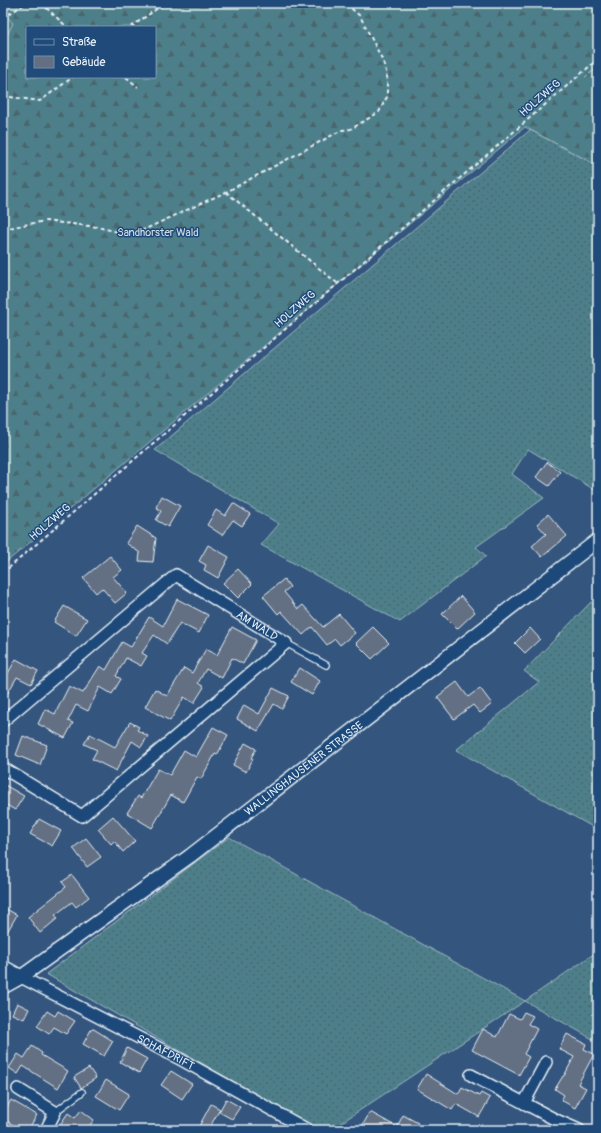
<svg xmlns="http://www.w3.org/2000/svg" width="601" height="1133" viewBox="0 0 601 1133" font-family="Pangolin,sans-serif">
<defs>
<pattern id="grass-dots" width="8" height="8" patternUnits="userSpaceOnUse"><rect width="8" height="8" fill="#4e7f8a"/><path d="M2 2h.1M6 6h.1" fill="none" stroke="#4a666d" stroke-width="1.8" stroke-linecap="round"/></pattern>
<pattern id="forest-firs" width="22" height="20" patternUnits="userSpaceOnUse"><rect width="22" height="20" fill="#4e7f8a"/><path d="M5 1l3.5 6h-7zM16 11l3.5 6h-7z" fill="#4a666d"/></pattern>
</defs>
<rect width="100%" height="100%" fill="#34557d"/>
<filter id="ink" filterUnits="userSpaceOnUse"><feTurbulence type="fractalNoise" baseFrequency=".025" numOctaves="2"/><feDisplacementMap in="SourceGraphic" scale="8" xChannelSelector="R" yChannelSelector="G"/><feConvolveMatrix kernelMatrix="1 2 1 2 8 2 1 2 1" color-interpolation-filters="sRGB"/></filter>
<g filter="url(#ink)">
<!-- grass -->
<g fill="url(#grass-dots)" stroke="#9bb8c1">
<polygon points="3,13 13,23 3,44"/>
<polygon points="530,130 598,166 598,492 528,449 512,474 544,498 476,547 486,556 400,622 261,545 279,524 155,450"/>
<polygon points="591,602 598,606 598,830 456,750 539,682 524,671"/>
<polygon points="229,837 525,1001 598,951 598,1042 525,1001 330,1130 318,1130 46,974"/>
</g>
<!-- forest -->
<path fill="url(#forest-firs)" stroke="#9bb8c1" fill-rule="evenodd" d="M3,3H598V67L585,77L598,68V166L525,127L3,565V44L13,23L3,13ZM27,27H155V77H27Z"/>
<!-- building -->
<g fill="#646f83" stroke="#e8f1f8">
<polygon points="547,462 560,472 549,486 536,477"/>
<polygon points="162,496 180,506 168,527 156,520 161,511 156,507"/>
<polygon points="233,503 250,514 242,526 233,520 222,535 207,525 216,510 225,516"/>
<polygon points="548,514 567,536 542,557 532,546 546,534 537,524"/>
<polygon points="137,526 156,538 153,562 139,561 140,553 126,543"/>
<polygon points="208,545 229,557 218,578 204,570 206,565 199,561"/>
<polygon points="110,556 122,570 113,577 127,593 115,603 102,588 96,593 83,578"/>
<polygon points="238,569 252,584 238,598 223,583"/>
<polygon points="284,579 290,587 284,592 298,609 303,605 323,627 339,614 355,633 340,645 335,639 327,645 312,627 303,635 281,611 278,614 263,596"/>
<polygon points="461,596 475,612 457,629 442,614"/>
<polygon points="177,599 208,615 199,633 180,623 167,644 154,635 142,653 147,656 141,666 126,658 116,676 121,679 112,694 100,687 88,711 76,705 68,721 73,723 65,738 38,724 45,709 55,714 69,686 83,693 100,666 106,670 122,642 131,647 149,617 163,626"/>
<polygon points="64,606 87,619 76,636 54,622"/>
<polygon points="232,627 256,640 243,664 232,658 222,678 206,669 198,683 204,687 194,703 184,697 170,721 145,707 155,689 167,696 184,668 192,673 206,649 217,655"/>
<polygon points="373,627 389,643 372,659 356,643"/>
<polygon points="530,628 540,639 525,653 515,643"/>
<polygon points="16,659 38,671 31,684 17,677 3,701 3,682"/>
<polygon points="300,668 320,681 312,695 291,682"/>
<polygon points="457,682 468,697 480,688 492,704 480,713 473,705 454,719 437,697"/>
<polygon points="273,688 289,696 282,709 274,704 258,731 237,719 244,705 259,714"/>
<polygon points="130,722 139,727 137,730 148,736 141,747 132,741 116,771 92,759 97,750 84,744 90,734 115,747"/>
<polygon points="213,727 228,735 217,755 215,754 201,779 197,777 183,802 171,795 152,828 127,813 138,796 141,798 158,769 170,775 184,750 196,757"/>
<polygon points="23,736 47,745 40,765 16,755"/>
<polygon points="245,743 256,749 251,758 253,759 246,772 233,765"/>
<polygon points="3,784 24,796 15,810 3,803"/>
<polygon points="113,816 135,841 123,852 114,841 111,844 98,829"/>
<polygon points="39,819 61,831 52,846 30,834"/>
<polygon points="86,838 101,857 87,867 73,848"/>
<polygon points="72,875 89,897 76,907 72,902 55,915 58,918 40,933 28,917 66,887 62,882"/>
<polygon points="3,907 17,915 3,939"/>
<polygon points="17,1003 29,1009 24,1019 12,1014"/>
<polygon points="47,1011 55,1016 58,1011 75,1021 66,1034 54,1027 49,1034 37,1026"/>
<polygon points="524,1012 533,1016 528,1024 537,1029 524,1054 529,1057 519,1075 472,1050 483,1029 497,1037 509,1014 520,1019"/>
<polygon points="92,1028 113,1041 104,1056 83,1044"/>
<polygon points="567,1034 586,1044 584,1049 594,1054 578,1084 586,1088 575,1108 561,1100 564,1095 555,1089 563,1076 564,1076 574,1057 559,1049"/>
<polygon points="32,1046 42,1053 41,1055 68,1071 58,1088 23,1066 18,1074 9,1068 18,1054 24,1058"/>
<polygon points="127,1048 147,1059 139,1073 120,1062"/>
<polygon points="89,1068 96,1078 81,1088 74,1077"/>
<polygon points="171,1071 192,1084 182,1099 161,1085"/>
<polygon points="426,1074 458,1094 462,1087 479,1096 481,1093 490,1098 479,1117 456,1104 452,1110 417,1089"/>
<polygon points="106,1080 129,1094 119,1110 96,1096"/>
<polygon points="226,1099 240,1107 232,1119 219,1112"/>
<polygon points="11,1100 37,1115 28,1130 22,1130 3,1119 3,1114"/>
<polygon points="211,1104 220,1109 208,1130 197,1130"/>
<polygon points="81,1110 94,1120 86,1130 56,1130 68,1113 75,1118"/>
<polygon points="370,1112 397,1127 403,1115 418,1123 414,1130 360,1130"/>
</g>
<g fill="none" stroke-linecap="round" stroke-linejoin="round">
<!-- service casing -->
<g stroke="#e8f1f8" stroke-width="8">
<g id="service">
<polyline points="286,643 326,665"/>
<polyline points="55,1112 82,1092"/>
</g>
</g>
<!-- minor casing -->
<g stroke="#e8f1f8" stroke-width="14">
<g id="minor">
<path id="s1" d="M3,721L176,575L286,643L82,816L3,768"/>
<path id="s2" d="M21,977L178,1058L308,1130"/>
<polyline points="471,1075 556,1120 579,1130"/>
<polyline points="18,1089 55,1112 46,1130"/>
<polyline points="524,1103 546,1062"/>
</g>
</g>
<!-- tertiary casing -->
<g stroke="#e8f1f8" stroke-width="16">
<g id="tertiary">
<polyline points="3,967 21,977"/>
<path id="s3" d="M3,987L21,977L190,856L598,540"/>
</g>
</g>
<!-- path -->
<g stroke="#e8f1f8" stroke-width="2" stroke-dasharray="4 3" stroke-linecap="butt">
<polyline points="41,3 67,27"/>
<polyline points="3,18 26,3"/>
<polyline points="131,27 165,3"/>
<polyline points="126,77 138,87"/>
<polyline points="3,96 40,101 73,77"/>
<polyline points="226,192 337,283"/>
<polyline points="3,229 45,221 98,227 118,232 141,231 226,192 342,130 351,129 379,112 387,97 387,75 383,61 360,16 345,3"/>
<polyline points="3,573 598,59"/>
</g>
<!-- service -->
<use href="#service" stroke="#1f4a7a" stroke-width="5.5"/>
<!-- minor -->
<use href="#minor" stroke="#1f4a7a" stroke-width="11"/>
<!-- tertiary -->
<use href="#tertiary" stroke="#1f4a7a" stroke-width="13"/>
</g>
</g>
<g text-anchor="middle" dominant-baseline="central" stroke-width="3" stroke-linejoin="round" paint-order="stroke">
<!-- street labels -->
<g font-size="11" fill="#e8f1f8" stroke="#1f4a7a">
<text transform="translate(540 98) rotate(-41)">HOLZWEG</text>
<text transform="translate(295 309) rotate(-41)">HOLZWEG</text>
<text transform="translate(50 522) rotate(-41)">HOLZWEG</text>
<text stroke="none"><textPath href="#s1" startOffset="322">AM WALD</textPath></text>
<text stroke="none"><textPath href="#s3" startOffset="372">WALLINGHAUSENER STRASSE</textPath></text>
<text stroke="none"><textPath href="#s2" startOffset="163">SCHAFDRIFT</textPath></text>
</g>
<!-- park labels -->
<g font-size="11" fill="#d1e0e8" stroke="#1f4a7a">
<text x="158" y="232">Sandhorster Wald</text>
</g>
</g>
<!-- margin -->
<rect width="601" height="1133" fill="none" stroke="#1f4a7a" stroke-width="16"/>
<rect x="8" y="8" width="585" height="1117" fill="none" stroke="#e8f1f8" stroke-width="1.5" filter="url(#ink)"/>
<!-- legend -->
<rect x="26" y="26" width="130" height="52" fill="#1f4a7a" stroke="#6f8dac"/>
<rect x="34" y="39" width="20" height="6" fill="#1f4a7a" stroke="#6f8dac"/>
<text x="62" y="46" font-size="12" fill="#e8f1f8">Straße</text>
<rect x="34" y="56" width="20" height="12" fill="#646f83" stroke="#6f8dac"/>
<text x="62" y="66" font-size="12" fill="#e8f1f8">Gebäude</text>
</svg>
